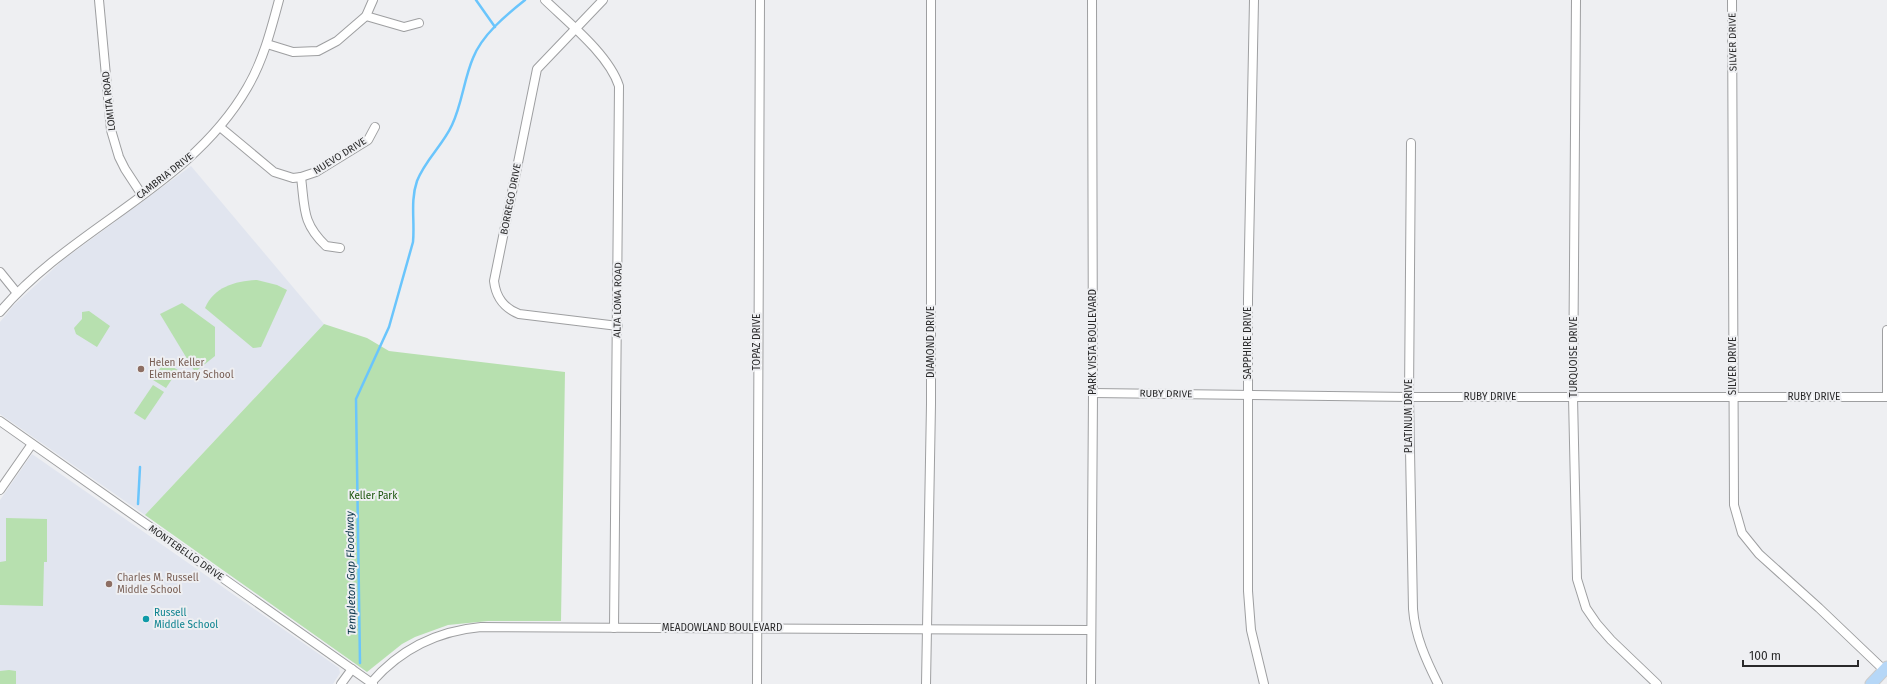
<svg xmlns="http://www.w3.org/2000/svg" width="1887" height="684" viewBox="0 0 1887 684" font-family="'Fira Sans',sans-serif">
<rect width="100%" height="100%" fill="#eeeff2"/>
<!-- built -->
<g fill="#e1e5ef">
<polygon points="191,166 324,324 145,515 0,414 0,322 13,306 63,260"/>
<polygon points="32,454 339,668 340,673 333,684 0,684 0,500"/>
</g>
<!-- green -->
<g fill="#b7e0af">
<path d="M257,280L277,285L287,290L261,347L253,348L205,308C214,287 235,281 257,280Z"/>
<polygon points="182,303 215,327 215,356 195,372 160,314"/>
<polygon points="89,311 110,326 97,347 76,334 74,328 82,319 82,312"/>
<polygon points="324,324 367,338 389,351 565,372 561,621 488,621 448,625 415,637 402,644 367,672 145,515"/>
<polygon points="164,362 178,370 166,388 153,380"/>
<polygon points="153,385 164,392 145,420 134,413"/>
<polygon points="6,518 47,519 47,562 44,562 43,606 0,605 0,562 6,561"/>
<polygon points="9,670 16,671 16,684 0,684 0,671"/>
</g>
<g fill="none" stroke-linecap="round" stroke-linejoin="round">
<!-- stream -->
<g stroke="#6ac5fc" stroke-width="2.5">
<polyline points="476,0 495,27"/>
<polyline points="138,504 140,467"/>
<path d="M360,663L356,399L389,327L413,242C415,222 410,201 417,181C425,160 443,145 452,125C462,104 464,79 473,58C482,35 506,15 525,0"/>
</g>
<!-- minor casing -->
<g stroke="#9e9fa1" stroke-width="10">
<g id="minor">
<polyline points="99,0 111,130 119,157 125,169 142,195"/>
<path d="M545,0C569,23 609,55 619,86L614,628"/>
<path d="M603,0L537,69L494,281C496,298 504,308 519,314L618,326"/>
<polyline points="1254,0 1248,299 1248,591 1251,630 1264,684"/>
<polyline points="1576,0 1573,397 1577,579 1586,608 1597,624 1611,640 1657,684"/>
<polyline points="1732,0 1734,505 1742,533 1759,554 1819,608 1884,670"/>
<polyline points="366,16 404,27 419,23"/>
<polyline points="267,44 293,52 318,51 337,41 366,16 373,0"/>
<polyline points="220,127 274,172 293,178 301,177 316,172 368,140 375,127"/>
<path d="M1411,143L1409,397L1413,609C1415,636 1426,660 1438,684"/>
<path d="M301,177C305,209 302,223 326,246L340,248"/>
<polyline points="0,272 17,293"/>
<path d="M0,312C72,227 190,187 247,88C263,61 271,30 279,0"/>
<polyline points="1093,393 1409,397 1887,397"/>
<polyline points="1887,397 1887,330"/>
<polyline points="0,421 373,684"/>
<polyline points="0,490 32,444"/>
<polyline points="341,684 352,669"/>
<path d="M370,684C399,650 437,631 481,627L1091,630"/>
<polyline points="757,684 760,0"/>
<polyline points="926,684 931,404 931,0"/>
<polyline points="1091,684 1093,393 1092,0"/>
</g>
</g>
<!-- major casing -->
<g stroke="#ccc" stroke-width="13">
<polyline id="major" points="1871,684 1887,667"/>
</g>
<!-- minor -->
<use href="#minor" stroke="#fff" stroke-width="8"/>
<!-- major -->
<use href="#major" stroke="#b6d7f7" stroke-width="11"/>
</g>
<!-- markers -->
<g fill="#8d6e63" stroke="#eeeff2" stroke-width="1.5">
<circle cx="141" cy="369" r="4"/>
<circle cx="109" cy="584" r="4"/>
</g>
<circle fill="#0f9aa8" stroke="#eeeff2" stroke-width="1.5" cx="146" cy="619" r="4"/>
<g text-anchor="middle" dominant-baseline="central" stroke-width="4" stroke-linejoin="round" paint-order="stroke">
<!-- street labels -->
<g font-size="10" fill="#29292a" stroke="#eeeff2">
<text transform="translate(1733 42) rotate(-91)">SILVER DRIVE</text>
<text transform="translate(109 101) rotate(-96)">LOMITA ROAD</text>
<text transform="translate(340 156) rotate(-32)">NUEVO DRIVE</text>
<text transform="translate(165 176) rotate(-38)">CAMBRIA DRIVE</text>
<text transform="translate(511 199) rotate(-79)">BORREGO DRIVE</text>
<text transform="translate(618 300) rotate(-89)">ALTA LOMA ROAD</text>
<text transform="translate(757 342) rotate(-90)">TOPAZ DRIVE</text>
<text transform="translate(931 342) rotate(-90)">DIAMOND DRIVE</text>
<text transform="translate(1093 342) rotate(-90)">PARK VISTA BOULEVARD</text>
<text transform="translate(1248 343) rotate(-90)">SAPPHIRE DRIVE</text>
<text transform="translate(1574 357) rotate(-90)">TURQUOISE DRIVE</text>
<text transform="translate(1733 366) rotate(-90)">SILVER DRIVE</text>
<text transform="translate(1166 394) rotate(1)">RUBY DRIVE</text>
<text x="1490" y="397">RUBY DRIVE</text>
<text x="1814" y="397">RUBY DRIVE</text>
<text transform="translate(1409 416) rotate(-90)">PLATINUM DRIVE</text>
<text transform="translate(186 553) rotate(35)">MONTEBELLO DRIVE</text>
<text x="722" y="628">MEADOWLAND BOULEVARD</text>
</g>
<!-- education labels -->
<g font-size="10" fill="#785e54" stroke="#eeeff2" text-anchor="start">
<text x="149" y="363">Helen Keller<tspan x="149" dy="12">Elementary School</tspan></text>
<text x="117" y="578">Charles M. Russell<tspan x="117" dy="12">Middle School</tspan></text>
</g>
<!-- park labels -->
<g font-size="10" fill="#175208" stroke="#eeeff2">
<text x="373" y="496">Keller Park</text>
</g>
<!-- culture labels -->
<g font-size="10" fill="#0d838f" stroke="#eeeff2" text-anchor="start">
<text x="154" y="613">Russell<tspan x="154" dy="12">Middle School</tspan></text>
</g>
<!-- water labels -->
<g font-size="11" font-style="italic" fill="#093248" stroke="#eeeff2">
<text transform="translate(351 573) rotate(-91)">Templeton Gap Floodway</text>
</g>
</g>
<!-- scale -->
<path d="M1743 660v6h115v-6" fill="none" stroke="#29292a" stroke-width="2"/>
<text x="1749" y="660" font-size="12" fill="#29292a" stroke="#eeeff2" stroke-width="3" paint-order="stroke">100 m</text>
</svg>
